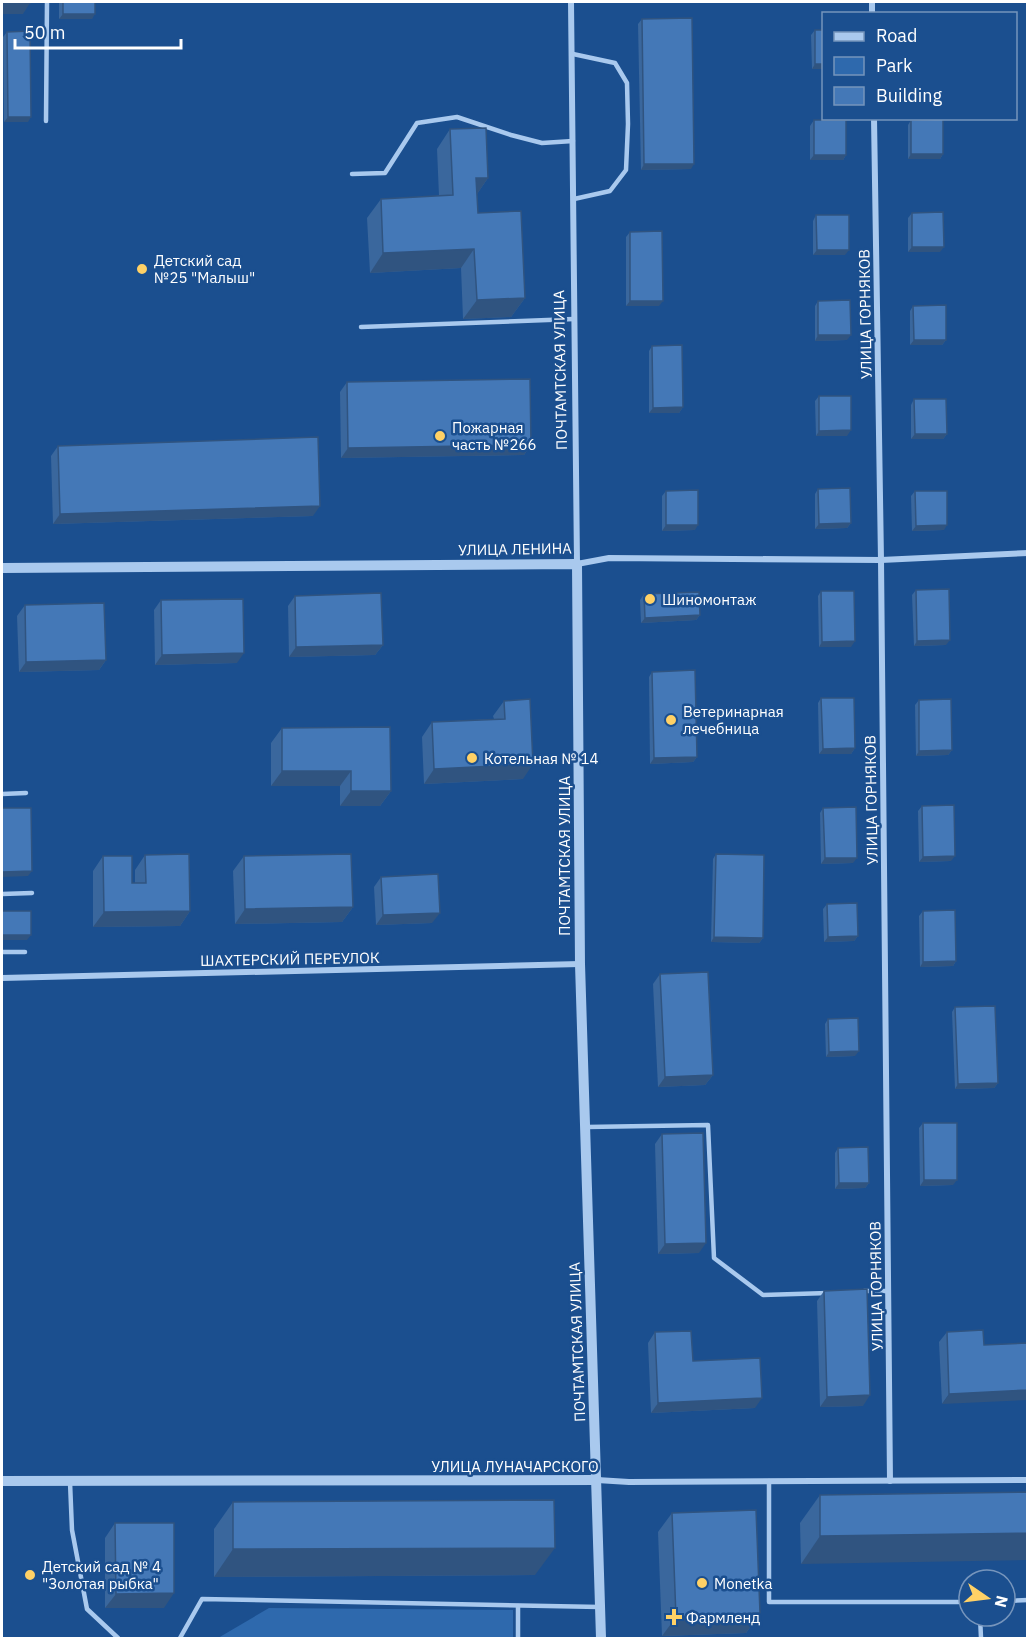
<svg xmlns="http://www.w3.org/2000/svg" width="1029" height="1640" viewBox="0 0 1029 1640" font-family="'IBM Plex Sans',sans-serif">
<rect width="100%" height="100%" fill="#1b4f8f"/>
<!-- green -->
<polygon fill="#2e69ad" points="269,1608 513,1610 513,1638 218,1638"/>
<g fill="none" stroke-linecap="round" stroke-linejoin="round">
<!-- service -->
<g stroke="#a9c9ee" stroke-width="4.5">
<polyline points="573,54 615,63 627,83 628,124 626,170 610,191 574,199"/>
<polyline points="46,121 47,2"/>
<polyline points="352,174 385,173 417,123 457,117 511,135 542,143 573,141"/>
<polyline points="361,327 574,319"/>
<polyline points="2,794 26,793"/>
<polyline points="2,894 32,893"/>
<polyline points="2,952 25,952"/>
<polyline points="587,1127 708,1125 714,1258 763,1295 828,1293"/>
<polyline points="864,1291 888,1291"/>
<polyline points="769,1481 769,1602 969,1602"/>
<polyline points="70,1482 72,1530 87,1609 118,1638"/>
<polyline points="1005,1601 1028,1600"/>
<polyline points="980,1616 981,1638"/>
<polyline points="180,1638 202,1599 600,1607"/>
<polyline points="518,1638 518,1606"/>
</g>
<!-- minor -->
<g stroke="#a9c9ee" stroke-width="6">
<polyline points="571,2 577,564 609,558 881,560 1028,553"/>
<polyline points="872,2 872,14"/>
<polyline points="874,118 881,560 890,1481"/>
<polyline points="2,978 580,964"/>
<polyline points="597,1480 629,1482 1028,1480"/>
</g>
<!-- tertiary -->
<g stroke="#a9c9ee" stroke-width="10">
<polyline points="2,568 577,564 580,964 601,1638"/>
<polyline points="2,1481 597,1480"/>
</g>
</g>
<!-- wall -->
<g fill="#3a679d">
<polygon points="59,2 95,2 92,19 59,19"/>
<polygon points="642,19 691,169 641,170 638,24"/>
<polygon points="815,30 824,30 824,69 812,69 811,35"/>
<polygon points="7,32 28,122 4,122 3,37"/>
<polygon points="814,120 846,155 843,160 810,160 810,126"/>
<polygon points="911,120 943,154 940,159 908,159 908,125"/>
<polygon points="450,129 488,178 477,194 478,213 525,298 511,317 463,319 461,268 370,273 367,218 381,199 439,196 437,149"/>
<polygon points="912,213 940,252 908,252 908,218"/>
<polygon points="816,215 845,255 813,255 813,221"/>
<polygon points="630,232 659,306 626,306 626,237"/>
<polygon points="818,301 847,340 815,341 815,306"/>
<polygon points="913,306 946,340 942,345 910,345 910,311"/>
<polygon points="652,346 683,407 679,413 649,413 649,351"/>
<polygon points="347,382 531,445 524,455 341,458 340,392"/>
<polygon points="819,396 847,436 816,436 815,401"/>
<polygon points="914,399 947,434 943,439 911,439 911,405"/>
<polygon points="58,446 313,516 53,524 51,456"/>
<polygon points="818,489 851,523 847,528 815,529 815,494"/>
<polygon points="666,491 695,530 662,531 662,496"/>
<polygon points="915,491 944,530 912,531 911,496"/>
<polygon points="916,590 946,645 914,646 912,595"/>
<polygon points="821,591 851,647 819,647 818,596"/>
<polygon points="644,594 700,615 696,620 641,623 640,600"/>
<polygon points="295,596 383,645 375,655 289,657 288,606"/>
<polygon points="161,600 237,663 155,665 154,610"/>
<polygon points="25,605 106,660 99,670 19,672 17,616"/>
<polygon points="652,672 697,757 693,762 650,764 649,677"/>
<polygon points="821,698 855,748 851,754 819,754 818,703"/>
<polygon points="919,700 952,750 948,755 916,756 915,705"/>
<polygon points="504,701 523,779 424,784 422,737 432,722 494,719 493,716"/>
<polygon points="282,728 391,791 380,806 340,806 340,786 271,786 271,743"/>
<polygon points="922,806 951,861 919,862 918,811"/>
<polygon points="823,808 853,863 821,864 820,813"/>
<polygon points="716,854 763,938 759,943 711,942 713,859"/>
<polygon points="145,855 190,911 180,926 93,927 93,871 103,856 132,883 135,883 135,870"/>
<polygon points="244,856 353,907 342,922 235,924 233,871"/>
<polygon points="381,877 432,923 376,925 374,887"/>
<polygon points="827,904 858,936 854,941 824,942 823,909"/>
<polygon points="923,911 956,961 953,966 920,967 919,916"/>
<polygon points="660,974 713,1075 705,1085 658,1087 653,984"/>
<polygon points="955,1007 998,1083 994,1088 955,1089 952,1012"/>
<polygon points="828,1019 855,1056 826,1057 825,1024"/>
<polygon points="923,1123 953,1185 920,1186 919,1128"/>
<polygon points="662,1134 699,1253 658,1254 655,1144"/>
<polygon points="838,1148 869,1183 865,1188 835,1189 835,1153"/>
<polygon points="824,1291 863,1406 820,1407 817,1301"/>
<polygon points="655,1332 693,1361 755,1408 651,1413 648,1343"/>
<polygon points="947,1332 984,1345 942,1404 939,1342"/>
<polygon points="1028,1492 801,1564 800,1523 820,1495"/>
<polygon points="233,1502 535,1575 214,1577 214,1529"/>
<polygon points="672,1513 760,1613 746,1633 662,1636 658,1532"/>
<polygon points="115,1523 164,1608 105,1608 105,1538"/>
</g>
<!-- shaded-wall -->
<g fill="#305480">
<polygon points="2,3 30,3 23,14 2,14"/>
<polygon points="63,14 95,14 92,19 59,19"/>
<polygon points="815,64 824,64 824,69 812,69"/>
<polygon points="8,117 31,117 28,122 4,122"/>
<polygon points="911,154 943,154 940,159 908,159"/>
<polygon points="814,155 846,155 843,160 810,160"/>
<polygon points="644,164 694,164 691,169 641,170"/>
<polygon points="476,178 488,178 475,197"/>
<polygon points="912,247 944,247 940,252 908,252"/>
<polygon points="474,249 461,268 370,273 383,253"/>
<polygon points="817,250 849,250 845,255 813,255"/>
<polygon points="525,298 511,317 463,319 477,300"/>
<polygon points="630,301 663,301 659,306 626,306"/>
<polygon points="818,335 851,335 847,340 815,341"/>
<polygon points="914,340 946,340 942,345 910,345"/>
<polygon points="683,407 679,413 649,413 653,408"/>
<polygon points="851,430 847,436 816,436 819,431"/>
<polygon points="915,434 947,434 943,439 911,439"/>
<polygon points="531,445 524,455 341,458 348,448"/>
<polygon points="320,506 313,516 53,524 60,514"/>
<polygon points="851,523 847,528 815,529 819,524"/>
<polygon points="666,525 698,525 695,530 662,531"/>
<polygon points="947,525 944,530 912,531 916,526"/>
<polygon points="700,615 696,620 641,623 645,618"/>
<polygon points="950,640 946,645 914,646 917,641"/>
<polygon points="855,641 851,647 819,647 822,642"/>
<polygon points="383,645 375,655 289,657 296,647"/>
<polygon points="244,653 237,663 155,665 162,655"/>
<polygon points="106,660 99,670 19,672 26,662"/>
<polygon points="855,748 851,754 819,754 823,749"/>
<polygon points="952,750 948,755 916,756 919,751"/>
<polygon points="697,757 693,762 650,764 654,758"/>
<polygon points="533,764 523,779 424,784 434,769"/>
<polygon points="282,771 351,771 340,786 271,786"/>
<polygon points="351,791 391,791 380,806 340,806"/>
<polygon points="955,856 951,861 919,862 923,857"/>
<polygon points="825,858 857,858 853,863 821,864"/>
<polygon points="32,871 28,876 2,877 2,872"/>
<polygon points="353,907 342,922 235,924 245,909"/>
<polygon points="190,911 180,926 93,927 104,912"/>
<polygon points="440,913 432,923 376,925 383,915"/>
<polygon points="2,935 31,935 27,940 2,940"/>
<polygon points="858,936 854,941 824,942 828,937"/>
<polygon points="714,937 763,938 759,943 711,942"/>
<polygon points="956,961 953,966 920,967 923,962"/>
<polygon points="859,1051 855,1056 826,1057 829,1052"/>
<polygon points="713,1075 705,1085 658,1087 665,1077"/>
<polygon points="998,1083 994,1088 955,1089 958,1084"/>
<polygon points="924,1180 957,1180 953,1185 920,1186"/>
<polygon points="839,1183 869,1183 865,1188 835,1189"/>
<polygon points="706,1243 699,1253 658,1254 665,1244"/>
<polygon points="1028,1390 1028,1400 942,1404 949,1394"/>
<polygon points="870,1395 863,1406 820,1407 827,1397"/>
<polygon points="762,1398 755,1408 651,1413 658,1403"/>
<polygon points="1028,1533 1028,1560 801,1564 820,1536"/>
<polygon points="555,1548 535,1575 214,1577 233,1549"/>
<polygon points="174,1593 164,1608 105,1608 116,1594"/>
<polygon points="760,1613 746,1633 662,1636 676,1617"/>
</g>
<!-- building -->
<g fill="#4478b7" stroke="#305480" stroke-width="1.5">
<rect x="2" y="2" width="28" height="1"/>
<rect x="63" y="2" width="32" height="12"/>
<polygon points="692,18 694,164 644,164 642,19"/>
<rect x="815" y="30" width="9" height="34"/>
<polygon points="30,31 31,117 8,117 7,32"/>
<polygon points="943,119 943,154 911,154 911,120"/>
<rect x="814" y="120" width="32" height="35"/>
<polygon points="486,128 488,178 476,178 478,213 521,211 525,298 477,300 474,249 383,253 381,199 453,195 450,129"/>
<polygon points="943,212 944,247 912,247 912,213"/>
<polygon points="816,215 849,215 849,250 817,250"/>
<polygon points="662,231 663,301 630,301 630,232"/>
<polygon points="850,300 851,335 818,335 818,301"/>
<polygon points="946,305 946,340 914,340 913,306"/>
<polygon points="682,345 683,407 653,408 652,346"/>
<polygon points="530,379 531,445 348,448 347,382"/>
<polygon points="819,396 851,396 851,430 819,431"/>
<polygon points="914,399 946,399 947,434 915,434"/>
<polygon points="318,437 320,506 60,514 58,446"/>
<polygon points="850,488 851,523 819,524 818,489"/>
<polygon points="698,490 698,525 666,525 666,491"/>
<polygon points="915,491 947,491 947,525 916,526"/>
<polygon points="949,589 950,640 917,641 916,590"/>
<polygon points="821,591 854,591 855,641 822,642"/>
<polygon points="699,592 700,615 645,618 644,594"/>
<polygon points="381,593 383,645 296,647 295,596"/>
<polygon points="243,599 244,653 162,655 161,600"/>
<polygon points="104,603 106,660 26,662 25,605"/>
<polygon points="695,670 697,757 654,758 652,672"/>
<polygon points="821,698 854,698 855,748 823,749"/>
<polygon points="530,699 533,764 434,769 432,722 505,719 504,701"/>
<polygon points="951,699 952,750 919,751 919,700"/>
<polygon points="390,727 391,791 351,791 351,771 282,771 282,728"/>
<polygon points="954,805 955,856 923,857 922,806"/>
<polygon points="856,807 857,858 825,858 823,808"/>
<polygon points="2,808 31,808 32,871 2,872"/>
<polygon points="189,854 190,911 104,912 103,856 132,856 132,883 146,883 145,855"/>
<polygon points="351,854 353,907 245,909 244,856"/>
<polygon points="716,854 764,855 763,938 714,937"/>
<polygon points="438,874 440,913 383,915 381,877"/>
<polygon points="857,903 858,936 828,937 827,904"/>
<polygon points="955,910 956,961 923,962 923,911"/>
<rect x="2" y="911" width="29" height="24"/>
<polygon points="708,972 713,1075 665,1077 660,974"/>
<polygon points="995,1006 998,1083 958,1084 955,1007"/>
<polygon points="858,1018 859,1051 829,1052 828,1019"/>
<polygon points="923,1123 957,1123 957,1180 924,1180"/>
<polygon points="703,1133 706,1243 665,1244 662,1134"/>
<polygon points="868,1147 869,1183 839,1183 838,1148"/>
<polygon points="867,1289 870,1395 827,1397 824,1291"/>
<polygon points="983,1330 984,1345 1028,1343 1028,1390 949,1394 947,1332"/>
<polygon points="691,1331 693,1361 760,1358 762,1398 658,1403 655,1332"/>
<polygon points="1028,1492 1028,1533 820,1536 820,1495"/>
<polygon points="554,1500 555,1548 233,1549 233,1502"/>
<polygon points="756,1510 760,1613 676,1617 672,1513"/>
<polygon points="115,1523 174,1523 174,1593 116,1594"/>
</g>
<!-- markers -->
<g fill="#ffd166" stroke="#1b4f8f" stroke-width="2">
<circle cx="142" cy="269" r="6"/>
<circle cx="440" cy="436" r="6"/>
<circle cx="650" cy="599" r="6"/>
<circle cx="671" cy="720" r="6"/>
<circle cx="472" cy="758" r="6"/>
<circle cx="30" cy="1575" r="6"/>
<circle cx="702" cy="1583" r="6"/>
<path d="M671 1608h6v6h6v6h-6v6h-6v-6h-6v-6h6z"/>
</g>
<g text-anchor="middle" dominant-baseline="central" stroke-width="5" stroke-linejoin="round" paint-order="stroke">
<!-- poi labels -->
<g font-size="15" fill="#fff" stroke="#1b4f8f" text-anchor="start">
<text x="154" y="260">Детский сад<tspan x="154" dy="17">№25 "Малыш"</tspan></text>
<text x="452" y="427">Пожарная<tspan x="452" dy="17">часть №266</tspan></text>
<text x="662" y="599">Шиномонтаж</text>
<text x="683" y="711">Ветеринарная<tspan x="683" dy="17">лечебница</tspan></text>
<text x="484" y="758">Котельная № 14</text>
<text x="42" y="1566">Детский сад № 4<tspan x="42" dy="17">"Золотая рыбка"</tspan></text>
<text x="714" y="1583">Monetka</text>
<text x="686" y="1617">Фармленд</text>
</g>
<!-- street labels -->
<g font-size="15" fill="#fff" stroke="#1b4f8f">
<text transform="translate(865 314) rotate(-91)">УЛИЦА ГОРНЯКОВ</text>
<text transform="translate(560 370) rotate(-91)">ПОЧТАМТСКАЯ УЛИЦА</text>
<text transform="translate(515 549) rotate(-1)">УЛИЦА ЛЕНИНА</text>
<text transform="translate(871 800) rotate(-91)">УЛИЦА ГОРНЯКОВ</text>
<text transform="translate(564 856) rotate(-90)">ПОЧТАМТСКАЯ УЛИЦА</text>
<text transform="translate(290 959) rotate(-1)">ШАХТЕРСКИЙ ПЕРЕУЛОК</text>
<text transform="translate(876 1286) rotate(-91)">УЛИЦА ГОРНЯКОВ</text>
<text transform="translate(577 1342) rotate(-92)">ПОЧТАМТСКАЯ УЛИЦА</text>
<text x="515" y="1466">УЛИЦА ЛУНАЧАРСКОГО</text>
</g>
</g>
<!-- border -->
<rect width="1029" height="1640" fill="none" stroke="#ffffff" stroke-width="6"/>
<!-- legend -->
<rect x="822" y="12" width="195" height="108" fill="#1b4f8f" stroke="#7695bc" stroke-width="1.5"/>
<rect x="834" y="32" width="30" height="9" fill="#a9c9ee" stroke="#7695bc" stroke-width="1.5"/>
<text x="876" y="42" font-size="18" fill="#ffffff">Road</text>
<rect x="834" y="57" width="30" height="18" fill="#2e69ad" stroke="#7695bc" stroke-width="1.5"/>
<text x="876" y="72" font-size="18" fill="#ffffff">Park</text>
<rect x="834" y="87" width="30" height="18" fill="#4478b7" stroke="#7695bc" stroke-width="1.5"/>
<text x="876" y="102" font-size="18" fill="#ffffff">Building</text>
<!-- north arrow -->
<g transform="translate(987 1598) rotate(104)"><circle r="28" fill="#1b4f8f" stroke="#7695bc" stroke-width="1.5"/>
<path d="M0-4.5L10 22L0 15L-10 22Z" fill="#ffd166"/>
<text y="-9" font-size="16" font-weight="bold" text-anchor="middle" fill="#ffffff">N</text>
</g>
<!-- scale -->
<path d="M15 39v9h166v-9" fill="none" stroke="#ffffff" stroke-width="3"/>
<text x="24" y="39" font-size="18" fill="#ffffff" stroke="#1b4f8f" stroke-width="4.5" paint-order="stroke">50 m</text>
</svg>
